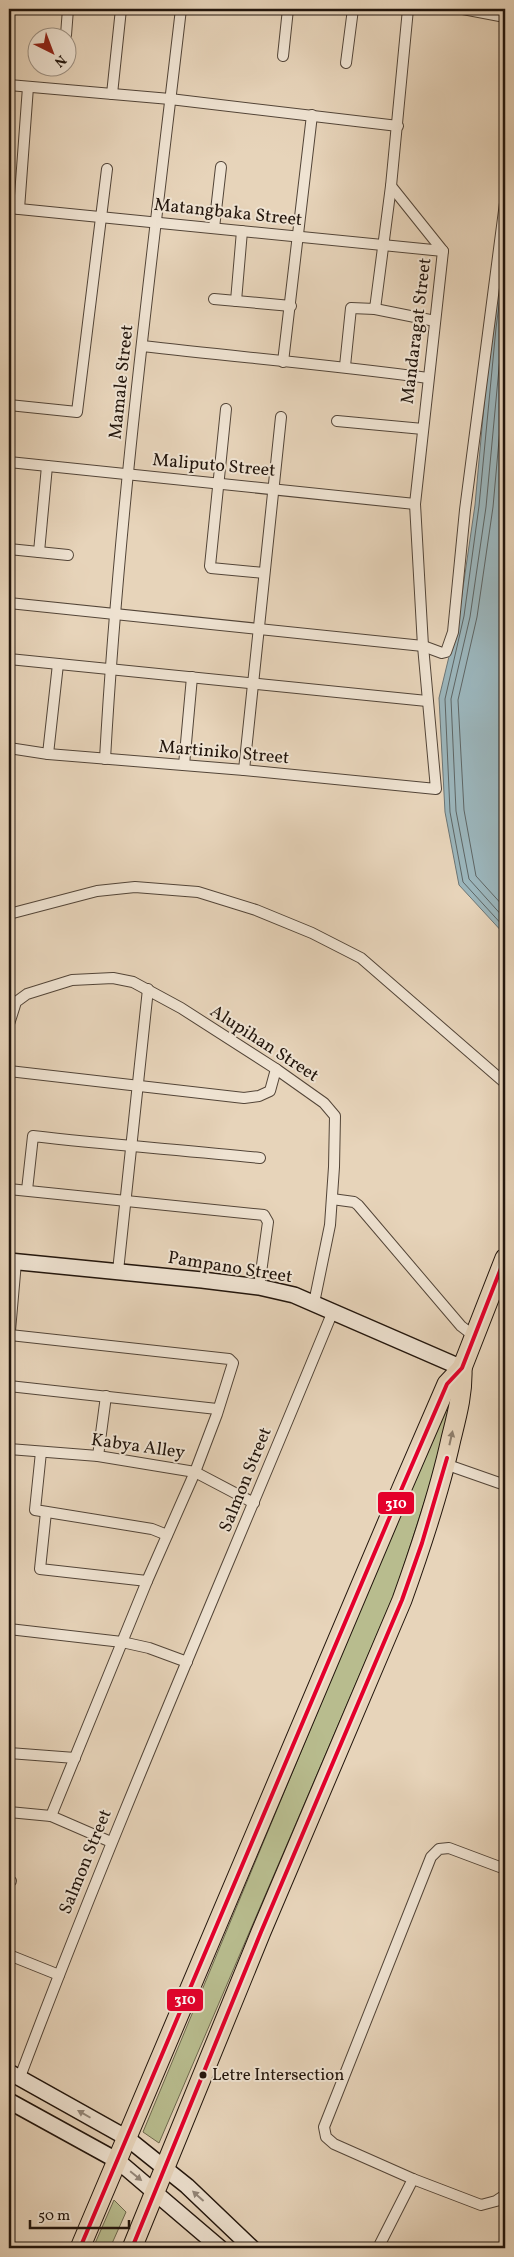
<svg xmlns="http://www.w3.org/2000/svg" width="514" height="2257" viewBox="0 0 514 2257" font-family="Vollkorn,serif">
<rect width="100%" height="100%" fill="#e7d4ba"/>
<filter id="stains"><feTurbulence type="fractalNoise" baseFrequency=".004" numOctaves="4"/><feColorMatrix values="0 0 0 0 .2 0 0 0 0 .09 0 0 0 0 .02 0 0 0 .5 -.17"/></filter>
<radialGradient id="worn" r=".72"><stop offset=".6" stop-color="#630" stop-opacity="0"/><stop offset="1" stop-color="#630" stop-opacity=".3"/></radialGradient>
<!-- green -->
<g fill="#b8bc8e" stroke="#6d684d">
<polygon points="453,1386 455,1388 433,1475 396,1590 159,2143 143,2132"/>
<polygon points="114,2200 126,2212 110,2248 93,2248"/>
</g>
<!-- water -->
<polygon fill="#9bb5bb" stroke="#6b7575" points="505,225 505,935 459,885 445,812 439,698 459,615 475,505 491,328"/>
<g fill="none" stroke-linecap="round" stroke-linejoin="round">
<!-- shore -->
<g stroke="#5e6564" stroke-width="1">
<polyline points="505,260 496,328 479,506 464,616 445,699 450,812 463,882 505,928"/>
<polyline points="505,304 486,507 470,617 451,699 456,811 469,879 505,919"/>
<polyline points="505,373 493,507 477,617 458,700 464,810 476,876 505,908"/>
</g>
<!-- street casing -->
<g stroke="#534538" stroke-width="12">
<g id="street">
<polyline points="463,9 505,17"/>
<polyline points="66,35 68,9"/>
<polyline points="283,56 288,9"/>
<polyline points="346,63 353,9"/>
<polyline points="9,85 170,99 398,126"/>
<polyline points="112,94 121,9"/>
<polyline points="9,208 443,251"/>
<polyline points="19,209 28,87"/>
<polyline points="214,228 221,167"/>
<polyline points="214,299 291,306"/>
<polyline points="236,301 242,231"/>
<polyline points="375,309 435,321"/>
<path d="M142,346C237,357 333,365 428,378"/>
<polyline points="283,362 312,115"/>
<polyline points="345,366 351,308 375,309 391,186 408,9"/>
<polyline points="9,405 77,412 107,169"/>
<polyline points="226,409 210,566 211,568 264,573"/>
<polyline points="337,421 423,429"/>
<polyline points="9,462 415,504"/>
<polyline points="9,549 68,555"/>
<polyline points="39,552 47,466"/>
<polyline points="9,603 423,646 442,653 446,652 453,632 465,510 505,203"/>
<polyline points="9,659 427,701"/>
<polyline points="9,748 48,754 244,770 436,789 423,646 415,504 443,251 391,186"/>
<polyline points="48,754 58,664"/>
<path d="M105,759C119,508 152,258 181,9"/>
<polyline points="184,765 192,677"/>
<polyline points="244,770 281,417"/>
<polyline points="9,914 97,891 135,887 198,892 256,910 312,933 361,958 505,1083"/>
<polyline points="9,1024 16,1002 27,994 72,980 113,978 133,982 181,1008 276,1069 324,1103 335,1116 334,1167 330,1225 314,1303"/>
<polyline points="9,1071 244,1098 259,1096 270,1091 276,1069"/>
<polyline points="9,1189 264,1215 268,1222 259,1287"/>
<path d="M27,1190L33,1136C109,1145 185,1150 260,1158"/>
<polyline points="332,1199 354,1202 358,1205 461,1326 474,1336"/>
<polyline points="118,1271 148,989"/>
<polyline points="10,1335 229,1359 233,1363 217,1414 195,1472 147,1581 51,1816"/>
<polyline points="9,1342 16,1262"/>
<polyline points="9,1386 217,1409"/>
<polyline points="9,1449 98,1456 195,1472 254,1503"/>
<polyline points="41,1452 35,1510 152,1529 167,1535"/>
<polyline points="98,1456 106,1396"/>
<polyline points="445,1464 505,1485"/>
<polyline points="46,1512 40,1569 147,1581"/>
<polyline points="9,1629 122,1642 149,1648 187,1662"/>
<polyline points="9,1753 75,1758"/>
<polyline points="9,1812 51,1816 111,1842"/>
<polyline points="505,1869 449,1848 439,1849 431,1857 324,2127 326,2137 334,2144 413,2179 481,2205 496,2201 505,2195"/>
<polyline points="9,1880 11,1881"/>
<polyline points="9,1955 59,1975"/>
<path d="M20,2077C117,1819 228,1567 333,1311"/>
<polyline points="378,2248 413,2179"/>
</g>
</g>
<!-- secondary casing -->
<g stroke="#22150c" stroke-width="18">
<g id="secondary">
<polyline points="9,1261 202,1280 259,1287 294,1295 462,1368"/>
<polyline points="9,2072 127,2138 187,2186 252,2248"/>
<polyline points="9,2101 118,2161 220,2248"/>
</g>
</g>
<!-- highway casing -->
<g stroke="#22150c" stroke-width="21">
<g id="highway">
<polyline points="80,2248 402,1488 447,1384 462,1368 505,1258"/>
<path d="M132,2248L261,1932L402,1600C421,1547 439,1494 451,1439C457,1415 463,1393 462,1368"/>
</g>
</g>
<!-- street -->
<use href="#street" stroke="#efe3d2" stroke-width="10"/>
<!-- secondary -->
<use href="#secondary" stroke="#efe3d2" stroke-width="15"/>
<!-- highway -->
<use href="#highway" stroke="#e7d4ba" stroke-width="19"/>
<!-- bus-1 casing -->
<g stroke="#efe3d2" stroke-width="8">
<g id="bus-1">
<polyline points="80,2248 402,1488 447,1384 462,1368 505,1258"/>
<polyline points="132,2248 261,1932 402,1600 422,1543 447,1458"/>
</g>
</g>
<!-- bus-1 -->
<use href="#bus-1" stroke="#e4002b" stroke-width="4"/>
</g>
<!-- one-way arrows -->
<defs><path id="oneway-solid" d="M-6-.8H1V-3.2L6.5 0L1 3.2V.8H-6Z" transform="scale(1.25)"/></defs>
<use fill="#8e7e6c" href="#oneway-solid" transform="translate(451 1438) rotate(-77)"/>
<g fill="#938679">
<use href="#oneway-solid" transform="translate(84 2114) rotate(-150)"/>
<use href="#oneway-solid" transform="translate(136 2176) rotate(39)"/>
<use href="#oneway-solid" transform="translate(198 2196) rotate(-138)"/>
</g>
<!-- markers -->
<circle fill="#22150c" stroke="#efe3d2" stroke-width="2" cx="203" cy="2075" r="4.5"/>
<g text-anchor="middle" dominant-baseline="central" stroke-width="4" stroke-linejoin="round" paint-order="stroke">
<!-- bus labels -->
<g font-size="17" fill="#22150c" stroke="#efe3d2" text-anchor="start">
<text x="212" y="2075">Letre Intersection</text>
</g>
<!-- street labels -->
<g font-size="18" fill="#22150c" stroke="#efe3d2">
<text transform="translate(228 213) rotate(6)">Matangbaka Street</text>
<text transform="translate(417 331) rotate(-83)">Mandaragat Street</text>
<text transform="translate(122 382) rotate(-84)">Mamale Street</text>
<text transform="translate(214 466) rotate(5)">Maliputo Street</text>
<text transform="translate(224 753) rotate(5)">Martiniko Street</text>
<text transform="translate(264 1044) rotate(33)">Alupihan Street</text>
<text transform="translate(230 1268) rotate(9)">Pampano Street</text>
<text transform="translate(138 1447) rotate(8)">Kabya Alley</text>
<text transform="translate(246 1480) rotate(-68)">Salmon Street</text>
<text transform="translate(86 1862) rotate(-68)">Salmon Street</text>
</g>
</g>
<g stroke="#efe3d2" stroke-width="2">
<rect x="377" y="1491" width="38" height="24" rx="5" fill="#e4002b"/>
<rect x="166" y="1988" width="38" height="24" rx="5" fill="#e4002b"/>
</g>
<g font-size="14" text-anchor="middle" font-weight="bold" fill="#fff">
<text x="396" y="1508">310</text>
<text x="185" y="2004">310</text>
</g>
<!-- margin -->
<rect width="514" height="2257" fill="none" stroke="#e7d4ba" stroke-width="30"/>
<rect x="10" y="10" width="494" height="2237" fill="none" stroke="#22150c" stroke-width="2.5"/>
<rect x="15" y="15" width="484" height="2227" fill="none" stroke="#22150c"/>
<!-- north arrow -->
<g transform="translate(52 52) rotate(138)"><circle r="24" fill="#efe3d2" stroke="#9d9183"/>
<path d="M0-4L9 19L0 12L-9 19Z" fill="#8f2418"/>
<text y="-8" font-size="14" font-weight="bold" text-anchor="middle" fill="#22150c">N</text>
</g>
<!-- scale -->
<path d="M30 2220v8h99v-8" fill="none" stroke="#22150c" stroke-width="2.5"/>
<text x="38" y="2220" font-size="15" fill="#22150c" stroke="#efe3d2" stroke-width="4" paint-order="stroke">50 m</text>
<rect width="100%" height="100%" filter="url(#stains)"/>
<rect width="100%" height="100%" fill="url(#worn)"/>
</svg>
